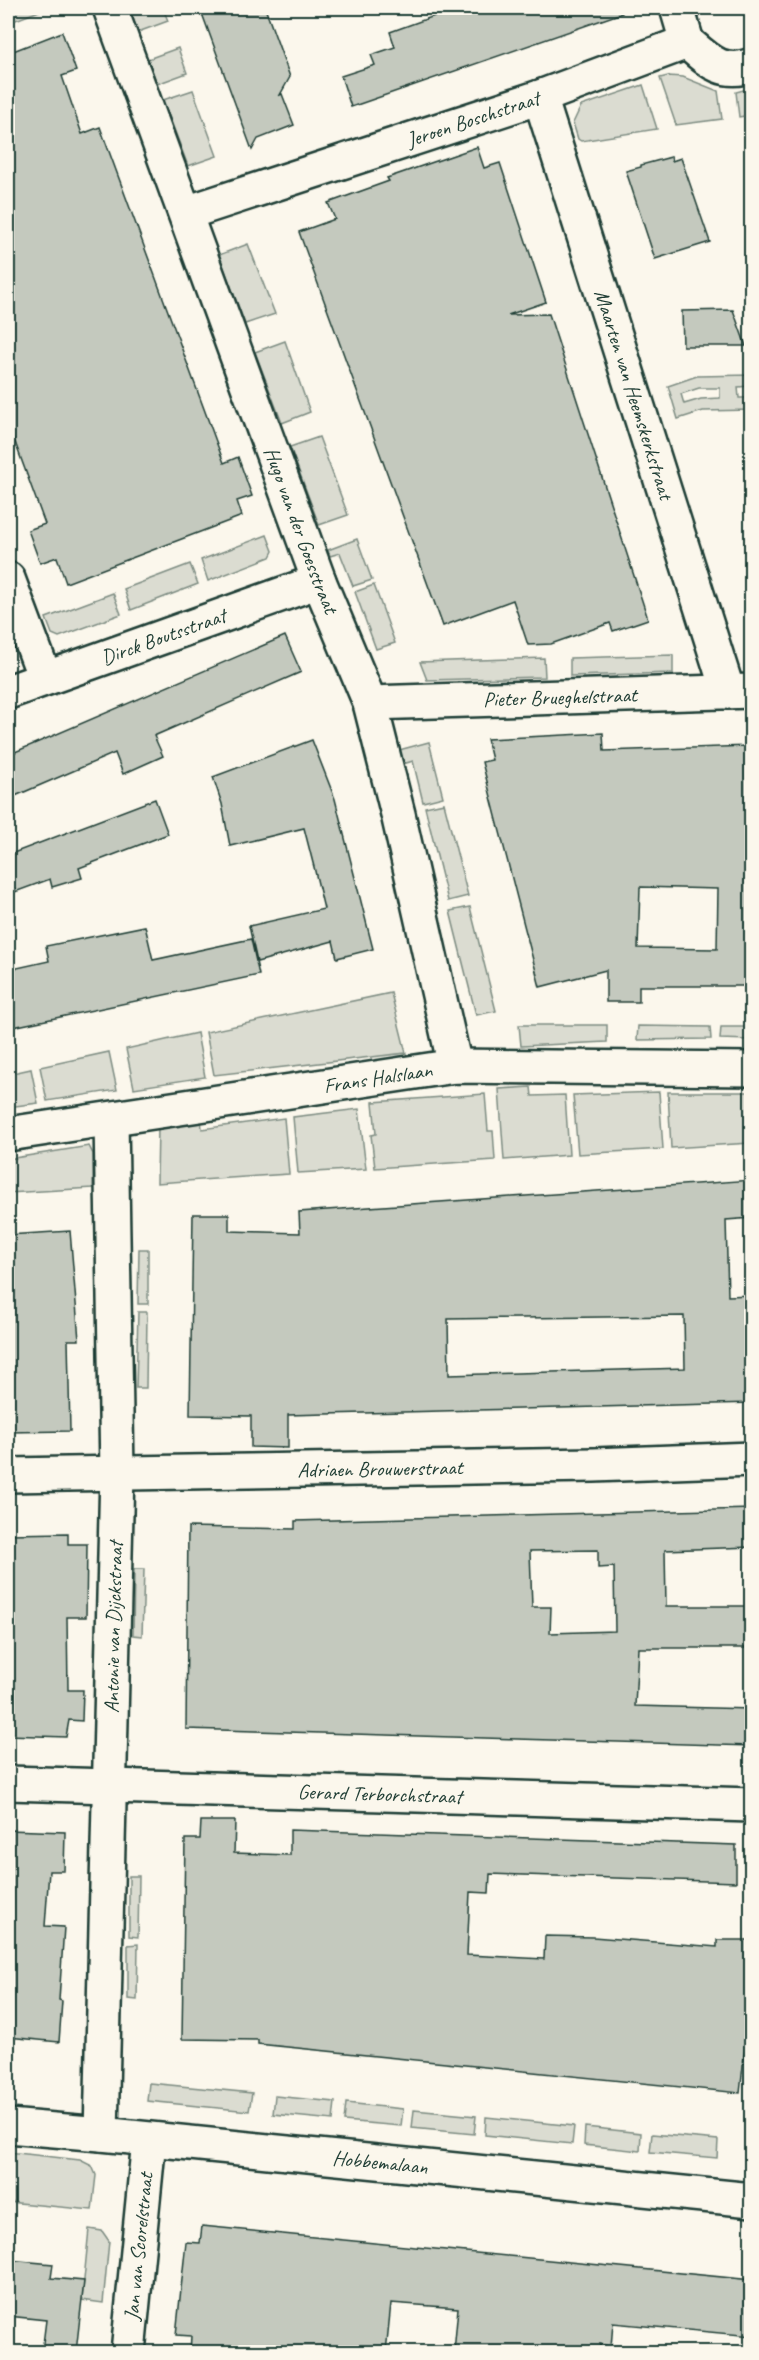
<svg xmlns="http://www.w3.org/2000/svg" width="759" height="2360" viewBox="0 0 759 2360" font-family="Caveat,sans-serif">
<rect width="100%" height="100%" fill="#fbf7ec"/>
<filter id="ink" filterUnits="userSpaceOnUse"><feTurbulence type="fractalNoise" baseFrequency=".0167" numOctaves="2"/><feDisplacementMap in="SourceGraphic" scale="12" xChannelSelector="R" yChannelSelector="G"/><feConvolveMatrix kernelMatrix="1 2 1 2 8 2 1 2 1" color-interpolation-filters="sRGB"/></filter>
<g filter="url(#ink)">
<!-- green -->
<g fill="#dbdcd1" stroke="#7d8c82" stroke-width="1.5" fill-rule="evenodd">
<polygon points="8,8 47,8 8,23"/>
<polygon points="129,8 163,8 168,21 138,32"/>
<polygon points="178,48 187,73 157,84 148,59"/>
<polygon points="668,76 683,77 718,91 722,119 676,125 660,78"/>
<polygon points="643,85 657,129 581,141 578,139 573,123 581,106"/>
<polygon points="751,88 751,115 739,117 736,92"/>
<polygon points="193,90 217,156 188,166 163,100"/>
<polygon points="248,244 275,314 245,324 219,255"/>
<polygon points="285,341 310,412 282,423 255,352"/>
<path d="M751,375V386L738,387L739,398H751V410L703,411L678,419L668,386L697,376ZM699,388H720V398L701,399L684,404L681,394Z"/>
<polygon points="319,437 348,515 319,525 290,447"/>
<polygon points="267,535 273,551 270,557 208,581 201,560"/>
<polygon points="357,539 372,580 353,586 340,553 330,556 328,550"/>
<polygon points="190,564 198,584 131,610 124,589"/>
<polygon points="374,585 395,643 376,649 355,592"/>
<polygon points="113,593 121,614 59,637 52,634 46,618"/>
<polygon points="673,655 673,673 570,676 570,658"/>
<polygon points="544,658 545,677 427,680 420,662"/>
<polygon points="429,742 443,797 423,802 413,761 403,764 399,750"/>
<polygon points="444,803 468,896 448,901 425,807"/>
<polygon points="470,907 496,1011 476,1015 450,911"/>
<polygon points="391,993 406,1053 214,1075 206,1032"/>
<polygon points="519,1025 607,1025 607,1042 521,1046"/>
<polygon points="638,1026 710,1027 711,1039 637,1040"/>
<polygon points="721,1027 751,1027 751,1040 720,1039"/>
<polygon points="197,1033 205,1077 134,1088 126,1049"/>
<polygon points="109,1052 117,1090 47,1101 40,1067"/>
<polygon points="31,1069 38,1103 8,1107 8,1074"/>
<polygon points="531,1087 532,1096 565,1095 569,1155 504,1160 499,1089"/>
<polygon points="659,1092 663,1149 578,1154 573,1095"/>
<polygon points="668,1092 751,1092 751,1143 671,1148"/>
<polygon points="485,1094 488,1131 493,1131 495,1160 375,1168 371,1135 376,1134 373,1102"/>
<polygon points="359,1109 366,1169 298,1173 293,1117"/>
<polygon points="284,1118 289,1174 157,1183 158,1127 201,1119 202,1129"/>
<polygon points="89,1146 93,1154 93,1188 8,1193 8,1159"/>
<polygon points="139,1249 148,1249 148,1304 138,1304"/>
<polygon points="138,1312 147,1312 146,1388 136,1388"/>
<polygon points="134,1569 144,1569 142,1636 133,1635"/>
<polygon points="129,1876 139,1876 138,1937 129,1936"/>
<polygon points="138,1944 137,2000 128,1999 128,1945"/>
<polygon points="149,2083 252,2093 249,2111 147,2101"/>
<polygon points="275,2096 335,2102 333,2120 273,2114"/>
<polygon points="346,2103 403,2109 401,2126 344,2121"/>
<polygon points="414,2110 476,2116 474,2134 412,2128"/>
<polygon points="486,2117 574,2126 572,2144 485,2135"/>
<polygon points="585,2127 641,2133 640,2151 584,2145"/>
<polygon points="652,2134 718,2140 717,2158 650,2152"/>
<polygon points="8,2152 80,2160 92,2166 96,2175 92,2210 8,2202"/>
<polygon points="89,2229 102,2231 109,2241 103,2303 82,2300"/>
</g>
<!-- building -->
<g fill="#c4c9be" stroke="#1f3d34" stroke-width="1.5" fill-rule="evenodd">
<polygon points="200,8 265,8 290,77 280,95 282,94 294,125 258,139 252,150"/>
<polygon points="444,8 621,8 622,13 351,107 341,76 375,65 371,55 395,47 390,32 443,13"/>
<polygon points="62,32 76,71 62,76 82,134 100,127 224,463 238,457 252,496 237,501 242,516 66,583 57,557 40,563 28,530 45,524 8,423 8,53"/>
<polygon points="477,147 484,168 500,163 546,302 508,315 549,314 648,619 613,631 610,623 551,644 528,645 513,600 443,626 299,232 335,219 328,203 389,181 387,178"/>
<polygon points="671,157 672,161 681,158 710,242 655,259 626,171 641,167 641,165"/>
<polygon points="733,310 746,346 683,346 682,311"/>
<polygon points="285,636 301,672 154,736 163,756 123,774 115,753 8,799 8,755"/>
<path d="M603,733L604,751L749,746V762L751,761L752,986H639V1002H606V970L540,987L482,762L492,760L487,739ZM640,887L718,889L717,949L638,948Z"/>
<polygon points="312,740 335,799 373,949 337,958 333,941 257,962 249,926 324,909 314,867 304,828 230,846 222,804 213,777"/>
<polygon points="155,799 168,834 79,868 82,878 52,887 50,879 15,892 15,889 8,892 8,855"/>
<polygon points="145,926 153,960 251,939 259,975 8,1028 8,970 49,961 46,946"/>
<path d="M752,1180V1218L726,1220L728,1296L752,1295V1403L288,1415V1448L251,1447V1416L190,1415L193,1214H229V1231L300,1233L299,1212ZM684,1316L685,1368L449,1375L448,1319Z"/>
<polygon points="70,1231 79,1340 68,1340 70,1431 8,1432 8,1235"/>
<path d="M752,1509V1547L665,1550L666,1606H752V1648H638L635,1706L752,1709V1746L186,1729L188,1527L295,1529V1521ZM598,1550V1568L614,1567L615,1631L550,1633L551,1607H532L530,1551Z"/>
<polygon points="68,1533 68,1544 87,1544 86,1617 67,1617 68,1690 83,1690 82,1721 69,1720 66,1737 8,1735 8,1534"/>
<polygon points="201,1821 235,1821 234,1853 290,1855 290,1830 736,1845 736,1882 490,1874 489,1893 470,1892 467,1955 544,1959 545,1936 593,1937 717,1947 717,1940 752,1940 752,1985 740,2093 258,2044 258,2040 182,2039 185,1839 200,1839"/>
<polygon points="8,1830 65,1832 64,1871 49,1871 45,1926 64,1927 59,2000 62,2001 59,2042 8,2037"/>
<polygon points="202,2226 752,2280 752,2336 613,2323 611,2347 600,2344 600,2352 454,2352 458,2308 391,2303 386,2352 190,2352 191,2336 176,2335 186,2242 200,2243"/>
<polygon points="8,2260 53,2264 51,2278 84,2281 76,2352 42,2352 46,2320 8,2316"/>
</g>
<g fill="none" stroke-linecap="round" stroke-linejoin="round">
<!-- minor casing -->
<g stroke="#1f3d34" stroke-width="38">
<g id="minor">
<path id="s1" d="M110,8L319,581L370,703L398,814L455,1066"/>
<polyline points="677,8 687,42"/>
<path id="s2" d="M540,97L728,692"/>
<path id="s3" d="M186,213L540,97L687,42C708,60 722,76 752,65"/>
<polyline points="8,579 45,678"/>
<path id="s4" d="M8,692L319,581"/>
<path id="s5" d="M370,703L752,691"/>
<path id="s6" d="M8,1134L455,1066L752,1069"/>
<path id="s7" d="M8,1475L594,1465L752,1459"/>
<path id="s8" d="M8,1783L752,1805"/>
<path id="s9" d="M8,2126L101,2134L752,2200"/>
<path id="s10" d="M101,2134L117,1472L111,1120"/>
<path id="s11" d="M128,2352L149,2140"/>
</g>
</g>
<!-- minor -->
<use href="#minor" stroke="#fbf7ec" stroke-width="33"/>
</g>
</g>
<g text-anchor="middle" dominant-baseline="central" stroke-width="4.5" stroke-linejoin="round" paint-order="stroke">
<!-- street labels -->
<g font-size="21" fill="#1f3d34" stroke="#fbf7ec">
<text stroke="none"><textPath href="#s3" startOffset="302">Jeroen Boschstraat</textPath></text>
<text stroke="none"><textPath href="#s2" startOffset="312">Maarten van Heemskerkstraat</textPath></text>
<text stroke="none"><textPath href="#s1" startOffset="556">Hugo van der Goesstraat</textPath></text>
<text stroke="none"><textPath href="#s4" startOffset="165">Dirck Boutsstraat</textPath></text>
<text stroke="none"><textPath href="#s5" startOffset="190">Pieter Brueghelstraat</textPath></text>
<text stroke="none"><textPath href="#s6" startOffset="374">Frans Halslaan</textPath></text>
<text stroke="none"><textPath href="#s7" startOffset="372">Adriaen Brouwerstraat</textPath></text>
<text stroke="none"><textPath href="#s10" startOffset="507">Antonie van Dijckstraat</textPath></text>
<text stroke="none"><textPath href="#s8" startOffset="372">Gerard Terborchstraat</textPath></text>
<text stroke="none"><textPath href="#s9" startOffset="374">Hobbemalaan</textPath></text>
<text stroke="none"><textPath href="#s11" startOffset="106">Jan van Scorelstraat</textPath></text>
</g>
</g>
<!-- margin -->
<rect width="759" height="2360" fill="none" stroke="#fbf7ec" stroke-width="30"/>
<rect x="15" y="15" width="729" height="2330" fill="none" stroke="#1f3d34" stroke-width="2" filter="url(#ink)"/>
</svg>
